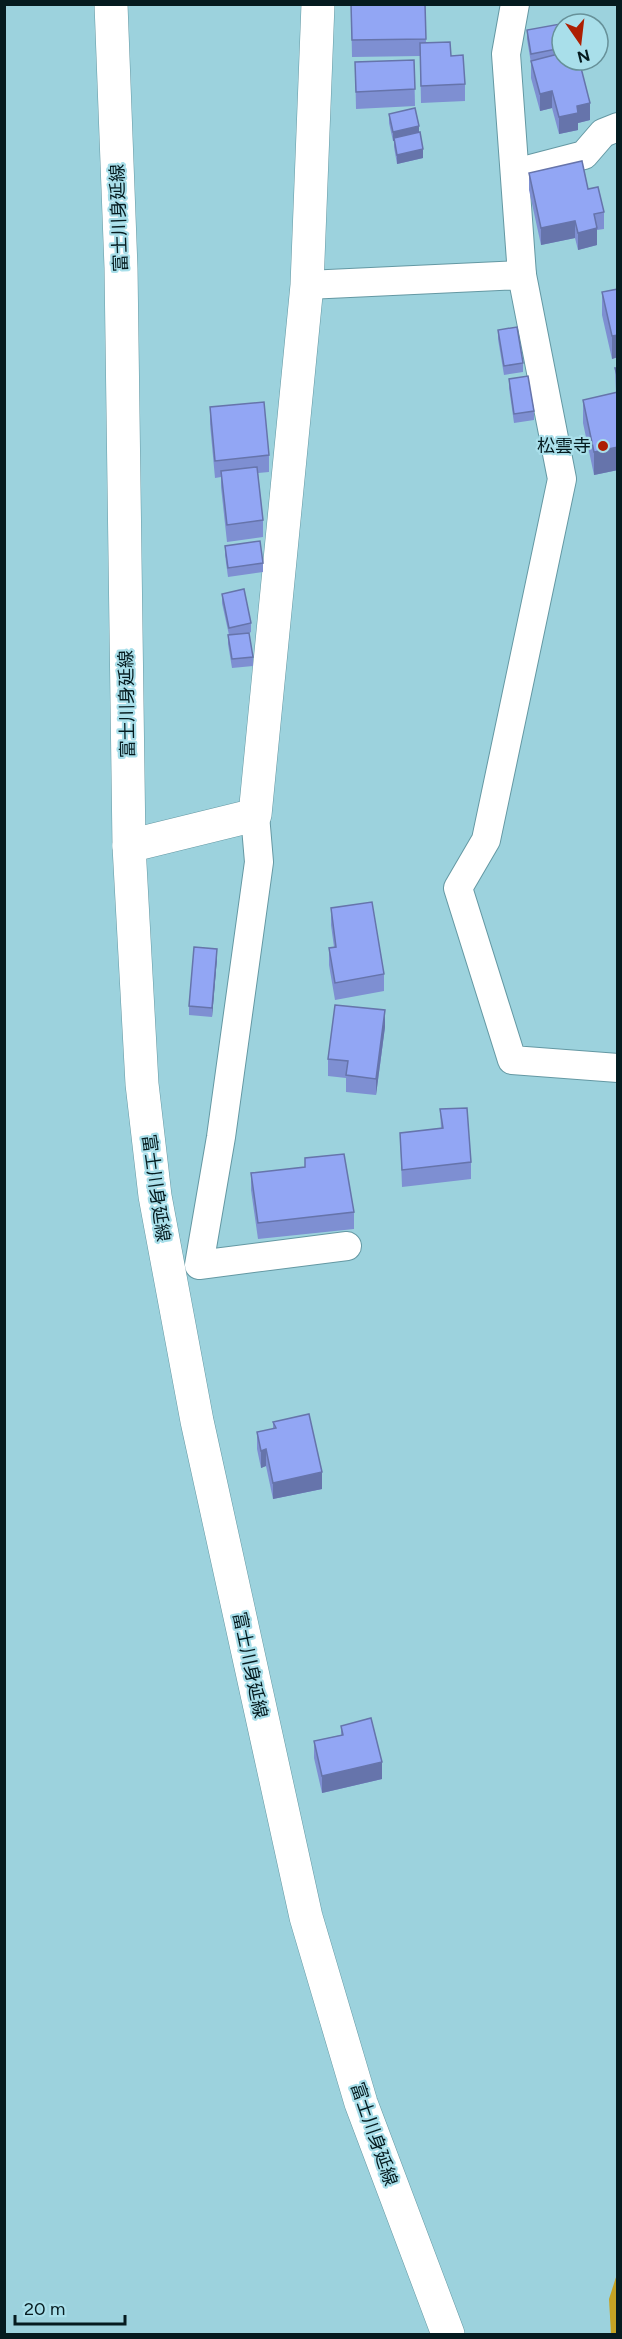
<svg xmlns="http://www.w3.org/2000/svg" width="622" height="2339" viewBox="0 0 622 2339" font-family="Figtree,'Noto Sans JP',sans-serif">
<rect width="100%" height="100%" fill="#9cd2dd"/>
<!-- green -->
<polygon fill="#c5a324" points="617,2274 617,2334 611,2334 609,2299"/>
<g fill="none" stroke-linecap="round" stroke-linejoin="round">
<!-- street casing -->
<g stroke="#6498a3" stroke-width="30">
<g id="street">
<polyline points="515,4 506,54 522,275"/>
<polyline points="515,173 584,155 603,133 618,127"/>
<polyline points="307,285 522,275 562,479 486,840 458,888 512,1060 618,1068"/>
<polyline points="255,815 259,862 221,1137 199,1265 347,1246"/>
</g>
</g>
<!-- secondary casing -->
<g stroke="#6498a3" stroke-width="34">
<polyline id="secondary" points="129,846 255,815 307,285 318,4"/>
</g>
<!-- primary casing -->
<g stroke="#6498a3" stroke-width="34">
<polyline id="primary" points="111,4 121,268 129,846 142,1084 155,1196 197,1421 306,1917 361,2103 448,2334"/>
</g>
<!-- street -->
<use href="#street" stroke="#fff" stroke-width="28"/>
<!-- secondary -->
<use href="#secondary" stroke="#fff" stroke-width="33"/>
<!-- primary -->
<use href="#primary" stroke="#fff" stroke-width="33"/>
</g>
<!-- wall -->
<g fill="#7e8fd2">
<polygon points="351,4 425,4 426,43 451,56 465,84 465,101 421,103 420,56 352,57"/>
<polygon points="527,30 562,33 562,60 590,120 578,123 578,130 559,134 552,108 540,111 531,78 531,63 527,39"/>
<polygon points="414,60 415,106 356,109 355,62"/>
<polygon points="389,114 419,132 423,158 397,164 394,147 394,141 393,141 389,123"/>
<polygon points="529,173 588,189 604,212 604,229 597,230 597,245 578,250 575,238 541,245 529,190"/>
<polygon points="618,269 618,357 612,359 602,315 602,292 616,289 616,270"/>
<polygon points="498,330 523,363 523,372 504,375 498,339"/>
<polygon points="615,368 618,368 618,470 594,475 583,423 583,400 616,393"/>
<polygon points="509,379 534,411 534,420 514,423 509,388"/>
<polygon points="210,407 269,455 269,472 258,473 263,520 263,537 227,542 221,487 221,477 215,478 210,424"/>
<polygon points="225,546 263,563 263,572 228,577 225,555"/>
<polygon points="222,594 251,623 251,632 249,633 253,657 253,666 232,668 228,644 228,635 229,635 222,603"/>
<polygon points="331,908 384,974 384,991 335,1000 329,965 329,948 334,947 331,925"/>
<polygon points="217,958 212,1017 189,1015 189,1006"/>
<polygon points="385,1027 376,1095 346,1092 346,1078 328,1076 328,1059"/>
<polygon points="440,1109 471,1162 471,1179 402,1187 400,1133 441,1128"/>
<polygon points="251,1173 354,1212 354,1229 258,1239 251,1190"/>
<polygon points="273,1422 322,1489 273,1499 266,1466 261,1468 257,1449 257,1432 273,1429"/>
<polygon points="341,1726 382,1779 322,1793 314,1758 314,1741 341,1735"/>
</g>
<!-- shaded-wall -->
<g fill="#6674ab">
<polygon points="552,91 552,108 540,111 540,94"/>
<polygon points="590,103 590,120 578,123 578,130 559,134 559,117 577,106"/>
<polygon points="419,126 419,135 394,138 394,141 393,141 393,132"/>
<polygon points="423,149 423,158 397,164 397,155"/>
<polygon points="575,221 575,238 541,245 541,228"/>
<polygon points="597,228 597,245 578,250 578,233"/>
<polygon points="618,335 618,357 612,359 612,336"/>
<polygon points="618,447 618,470 594,475 594,452"/>
<polygon points="217,949 217,958 212,1017 212,1008"/>
<polygon points="385,1010 385,1027 376,1095 376,1079"/>
<polygon points="266,1449 266,1466 261,1468 261,1451"/>
<polygon points="322,1472 322,1489 273,1499 273,1483"/>
<polygon points="382,1762 382,1779 322,1793 322,1776"/>
</g>
<!-- building -->
<g fill="#92a6f4" stroke="#6674ab" stroke-width="1.5">
<polygon points="351,4 425,4 426,39 352,40"/>
<polygon points="560,24 562,33 562,48 531,54 527,30"/>
<polygon points="450,42 451,56 463,55 465,84 421,86 420,43"/>
<polygon points="562,53 562,60 579,60 590,103 577,106 578,113 559,117 552,91 540,94 531,61"/>
<polygon points="414,60 415,89 356,92 355,62"/>
<polygon points="415,108 419,126 393,132 389,114"/>
<polygon points="420,132 423,149 397,155 394,138"/>
<polygon points="582,161 588,189 598,187 604,212 594,214 597,228 578,233 575,221 541,228 529,173"/>
<polygon points="618,289 618,335 612,336 602,292"/>
<polygon points="517,327 523,363 504,366 498,330"/>
<polygon points="615,368 618,368 618,379"/>
<polygon points="528,376 534,411 514,414 509,379"/>
<polygon points="618,392 618,447 594,452 583,400"/>
<polygon points="264,402 269,455 215,461 210,407"/>
<polygon points="257,467 263,520 227,525 221,471"/>
<polygon points="260,541 263,563 228,568 225,546"/>
<polygon points="244,589 251,623 229,628 222,594"/>
<polygon points="249,633 253,657 232,659 228,635"/>
<polygon points="372,902 384,974 335,983 329,948 336,947 331,908"/>
<polygon points="194,947 217,949 212,1008 189,1006"/>
<polygon points="335,1005 385,1010 376,1079 346,1075 348,1061 328,1059"/>
<polygon points="467,1108 471,1162 402,1170 400,1133 443,1128 440,1109"/>
<polygon points="344,1154 354,1212 258,1223 251,1173 305,1167 305,1158"/>
<polygon points="309,1414 322,1472 273,1483 266,1449 261,1451 257,1432 276,1428 273,1422"/>
<polygon points="371,1718 382,1762 322,1776 314,1741 343,1735 341,1726"/>
</g>
<!-- markers -->
<circle fill="#ad1f02" stroke="#a9dfea" stroke-width="2" cx="603" cy="446" r="6"/>
<g text-anchor="middle" dominant-baseline="central" stroke-width="4.5" stroke-linejoin="round" paint-order="stroke">
<!-- street labels -->
<g font-size="18" fill="#051b1f" stroke="#a9dfea">
<text transform="translate(119 218) rotate(-92)">富士川身延線</text>
<text transform="translate(127 704) rotate(-91)">富士川身延線</text>
<text transform="translate(156 1188) rotate(82)">富士川身延線</text>
<text transform="translate(250 1665) rotate(78)">富士川身延線</text>
<text transform="translate(374 2134) rotate(71)">富士川身延線</text>
</g>
<!-- poi labels -->
<g font-size="18" fill="#051b1f" stroke="#a9dfea" text-anchor="end">
<text x="591" y="446">松雲寺</text>
</g>
</g>
<!-- border -->
<rect width="622" height="2339" fill="none" stroke="#051b1f" stroke-width="12"/>
<!-- north arrow -->
<g transform="translate(580 42) rotate(166)"><circle r="28" fill="#a9dfea" stroke="#679199" stroke-width="1.5"/>
<path d="M0-4.5L10 22L0 15L-10 22Z" fill="#ad1f02"/>
<text y="-9" font-size="16" font-weight="bold" text-anchor="middle" fill="#051b1f">N</text>
</g>
<!-- scale -->
<path d="M15 2315v9h110v-9" fill="none" stroke="#051b1f" stroke-width="3"/>
<text x="24" y="2315" font-size="18" fill="#051b1f" stroke="#a9dfea" stroke-width="4.5" paint-order="stroke">20 m</text>
</svg>
